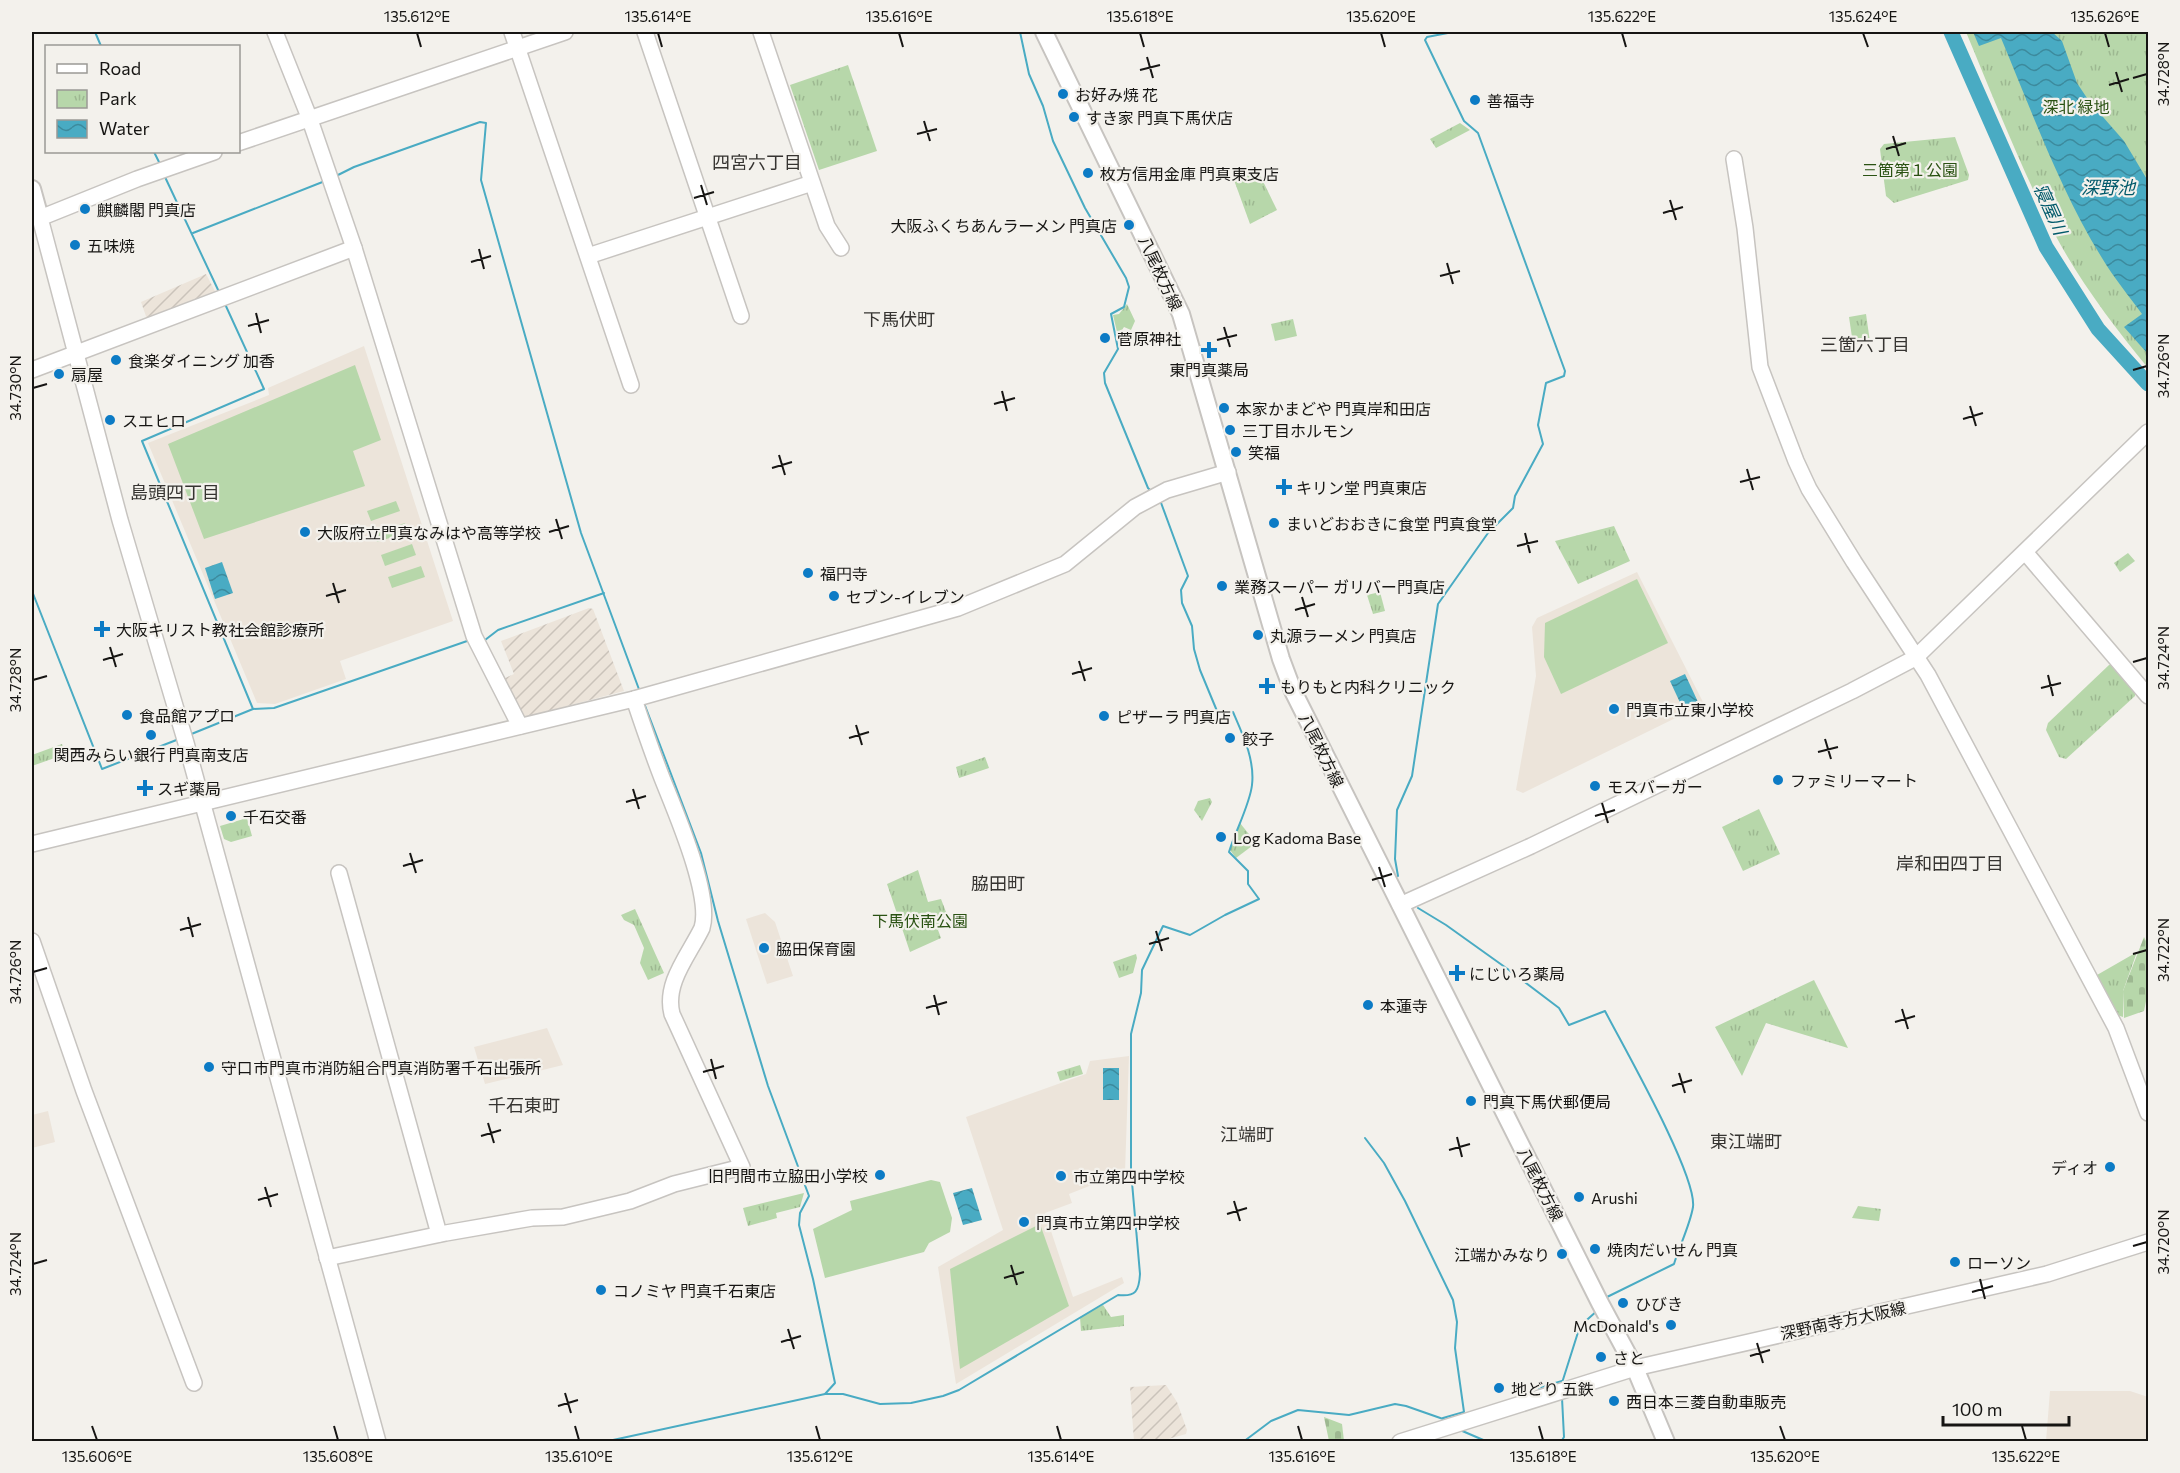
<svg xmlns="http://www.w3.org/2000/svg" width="2180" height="1473" viewBox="0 0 2180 1473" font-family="Commissioner,'Noto Sans JP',sans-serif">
<defs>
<pattern id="industrial-furrows" width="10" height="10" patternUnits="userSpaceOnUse" patternTransform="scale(1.5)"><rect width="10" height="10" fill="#ece4da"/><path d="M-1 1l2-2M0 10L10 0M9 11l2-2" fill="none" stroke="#cac3ba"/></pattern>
<pattern id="cemetery-stones" width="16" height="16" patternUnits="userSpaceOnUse" patternTransform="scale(1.5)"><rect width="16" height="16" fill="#b7d7aa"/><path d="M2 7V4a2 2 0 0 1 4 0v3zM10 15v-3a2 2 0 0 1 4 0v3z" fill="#9db891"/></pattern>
<pattern id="park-tufts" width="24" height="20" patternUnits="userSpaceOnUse" patternTransform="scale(1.5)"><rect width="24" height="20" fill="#b7d7aa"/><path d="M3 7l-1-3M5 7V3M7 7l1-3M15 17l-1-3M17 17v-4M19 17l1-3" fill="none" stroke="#9db891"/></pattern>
<pattern id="water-waves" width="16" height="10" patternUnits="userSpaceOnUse" patternTransform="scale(1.5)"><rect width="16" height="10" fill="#49abc3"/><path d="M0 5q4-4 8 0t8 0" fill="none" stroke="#3c8a9d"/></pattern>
</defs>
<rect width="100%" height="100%" fill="#f3f1ec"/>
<!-- built -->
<g fill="#ece4da">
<polygon points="364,346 453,621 340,661 346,679 275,704 257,703 148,443 269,395 268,388"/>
<polygon points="1637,572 1704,704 1523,793 1516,790 1536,676 1532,627 1537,618"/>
<polygon points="765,913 775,922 793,976 767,984 746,919"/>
<polygon points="547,1028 563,1065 485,1084 474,1047"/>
<polygon points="1129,1056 1125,1172 1069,1194 1072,1203 1045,1213 1073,1297 1122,1277 1124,1283 956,1384 938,1267 1003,1230 966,1117 1086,1074 1090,1061"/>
<polygon points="48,1111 55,1142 32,1148 32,1115"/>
<polygon points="2050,1391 2130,1391 2148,1397 2148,1441 2046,1441"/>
</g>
<!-- industrial -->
<g fill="url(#industrial-furrows)">
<polygon points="206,274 217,295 148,322 141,302"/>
<polygon points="589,608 593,609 624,691 522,718 501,680 514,674 501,641"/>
<polygon points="1166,1385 1177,1402 1187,1430 1186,1434 1161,1441 1134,1441 1130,1387"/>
</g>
<!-- green -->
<g fill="#b7d7aa">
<polygon points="355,365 381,440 353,451 365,486 204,539 168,444"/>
<polygon points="396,501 400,511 371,521 367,511"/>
<polygon points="405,523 408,532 377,542 374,533"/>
<polygon points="412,544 416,555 385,566 381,555"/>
<polygon points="421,566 425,577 392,588 388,577"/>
<polygon points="1637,579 1668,643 1561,694 1544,657 1545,623"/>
<polygon points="931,1180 940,1182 952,1218 950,1232 929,1243 924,1252 825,1278 813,1229 852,1210 850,1201"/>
<polygon points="1040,1224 1069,1306 960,1369 950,1269"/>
</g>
<!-- cemetery -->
<g fill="url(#cemetery-stones)">
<polygon points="2144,937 2148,945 2148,971 2146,980 2148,991 2144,1011 2124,1018 2123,991"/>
<polygon points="1324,1417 1342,1424 1344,1441 1329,1441"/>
</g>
<!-- park -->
<g fill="url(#park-tufts)">
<path d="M1966,32H2148V368C2112,324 2078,279 2052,229C2020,165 1993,97 1966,32Z"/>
<polygon points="848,65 877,151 819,170 790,85"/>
<polygon points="1460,123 1470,130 1436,148 1430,139"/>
<polygon points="1955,137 1969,175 1968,180 1894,203 1886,196 1880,149 1884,144"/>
<polygon points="1257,169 1277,210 1250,224 1234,180"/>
<polygon points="1127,304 1135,321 1131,330 1124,327 1118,336 1113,315 1119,314"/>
<polygon points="1866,314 1870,342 1853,344 1849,317"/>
<polygon points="1293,319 1297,336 1275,341 1271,324"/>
<polygon points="1614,526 1630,561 1578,584 1555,541"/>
<polygon points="2128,553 2135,561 2120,572 2114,563"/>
<polygon points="1380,592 1385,611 1373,614 1367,595"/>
<polygon points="2109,665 2116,665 2135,689 2135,696 2066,759 2059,757 2046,730 2048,723"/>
<polygon points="62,744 66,754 32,766 32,755"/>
<polygon points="985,757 989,768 959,778 956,767"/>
<polygon points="1210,798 1212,802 1202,821 1194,810 1198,801"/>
<polygon points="1759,809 1780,854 1743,871 1722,827"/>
<polygon points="247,818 252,836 231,842 224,839 220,826"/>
<polygon points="1240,823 1256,843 1236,858 1230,850"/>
<polygon points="918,870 928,902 941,899 951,925 938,930 941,938 910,952 887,884"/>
<polygon points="635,909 664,973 648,980 640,963 644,948 634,925 624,920 621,915"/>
<polygon points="2137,952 2123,991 2123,1017 2114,1014 2097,975"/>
<polygon points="1136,954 1137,958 1133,973 1119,978 1113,962"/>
<polygon points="1814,980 1848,1048 1766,1023 1742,1076 1715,1027"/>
<polygon points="1080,1065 1083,1074 1060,1081 1057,1072"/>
<polygon points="804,1193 800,1207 776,1213 777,1218 748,1226 743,1208"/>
<polygon points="1858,1206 1881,1209 1879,1221 1852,1218"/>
<polygon points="1103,1305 1111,1317 1124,1315 1124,1326 1081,1331 1080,1317"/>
</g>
<!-- water -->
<g fill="url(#water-waves)">
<path d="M1973,32H2052L2062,41L2077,83L2089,101L2124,141L2148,181L2147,353L2124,327L2142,314C2129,296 2114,278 2102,258C2060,190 2032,112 2001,38L1979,46Z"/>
<polygon points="222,562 233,593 215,599 205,568"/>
<polygon points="1685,674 1698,702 1683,709 1670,681"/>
<rect x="1103" y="1068" width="16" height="32"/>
<polygon points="972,1188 982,1220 963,1225 953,1193"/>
</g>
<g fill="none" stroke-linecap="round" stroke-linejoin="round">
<!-- stream -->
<g stroke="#49abc3" stroke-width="2">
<polyline points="95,32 101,46"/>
<polyline points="1020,32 1029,74 1043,106 1053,141 1085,208 1126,278 1129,287 1124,307 1111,314 1118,349 1104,373 1105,383 1148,488 1152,492"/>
<polyline points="154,152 161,166"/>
<polyline points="336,176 354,167 480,122 486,123 481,180 581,533 640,692"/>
<polyline points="165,177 220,294"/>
<polyline points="193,233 325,181"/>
<polyline points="225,304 264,389 142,441 253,709"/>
<polyline points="32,591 102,769 179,739"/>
<polyline points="482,640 485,640 498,630 604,593"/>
<polyline points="644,703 701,853 718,921 768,1086 809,1196 800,1213 799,1225 813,1279 835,1383 825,1394"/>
<polyline points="189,735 253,709 274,708 470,640"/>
<polyline points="1398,876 1395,859 1397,810 1412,776 1438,604 1488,533 1513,508 1515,496 1543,444 1538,425 1546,383 1564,376 1565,371 1478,133 1464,121 1425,40 1427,37 1453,32"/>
<path d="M1418,908L1446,925L1509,970L1559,1008L1569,1025L1605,1011C1623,1046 1697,1175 1693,1207C1690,1225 1679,1247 1674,1264L1605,1298"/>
<polyline points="1365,1138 1384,1163 1405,1201 1453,1300 1457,1322 1455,1348 1464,1412 1443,1418"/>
<polyline points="1561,1386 1580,1326 1598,1310"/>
<polyline points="1538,1388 1562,1381"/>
<polyline points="1460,1430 1488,1442"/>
<path d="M383,1440H613L825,1394H843L880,1404L911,1403L943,1396L959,1390L1118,1295C1136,1297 1139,1291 1140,1274L1131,1171V1034L1141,993L1142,970L1163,926L1190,935L1225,915L1259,899L1248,884V871L1229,852C1235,832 1250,804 1252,785C1255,760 1243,735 1233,712L1217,711L1200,670L1194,649L1192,626L1182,603L1181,590L1188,576L1160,500"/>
<polyline points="364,1442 371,1441"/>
<polyline points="1243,1442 1271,1421 1298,1410 1349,1415 1395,1404 1406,1406 1446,1420"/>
<polyline points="1561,1442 1564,1437 1562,1398"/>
</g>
<!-- river -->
<polyline stroke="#49abc3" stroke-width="15" points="1951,32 2046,247 2098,329 2148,384"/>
<!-- secondary casing -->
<g stroke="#c7c4c0" stroke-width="18">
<g id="secondary">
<polyline points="275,32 309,117 354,248 474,636 520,726"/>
<polyline points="512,32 631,385"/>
<polyline points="645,32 741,316"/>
<polyline points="761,32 827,226 841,248"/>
<polyline points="238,143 565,32"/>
<polyline points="214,152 137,179 40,218 120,520 186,743 378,1442"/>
<polyline points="1734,159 1745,228 1760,367 1796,461 1809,489 1854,562 1928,675 2116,1028 2148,1113"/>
<polyline points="588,256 812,183"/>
<polyline points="32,370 354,248"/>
<polyline points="2025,552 2148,696"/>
<polyline points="32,844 634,699 958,608 1065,564 1135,507 1167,490 1228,472"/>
<polyline points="339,873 439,1234"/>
<polyline points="1400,905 1531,846 1852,691 1915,658 2148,432"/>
<polyline points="32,941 84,1091 194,1383"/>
<path d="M327,1258L446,1233L532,1218L563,1217L630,1201L674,1184L742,1167L672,1014C664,983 689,955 702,928C712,895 675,811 662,778C652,752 643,726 634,699"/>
<polyline points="1400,1442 1635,1368 2047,1274 2148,1242"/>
</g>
</g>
<!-- primary casing -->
<g stroke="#c7c4c0" stroke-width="20">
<g id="primary">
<polyline points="1044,32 1181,314 1281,659 1293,691 1600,1303 1635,1368 1666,1442"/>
<polyline points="32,189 40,218"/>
</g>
</g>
<!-- secondary -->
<use href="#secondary" stroke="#fff" stroke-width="15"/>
<!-- primary -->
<use href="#primary" stroke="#fff" stroke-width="16"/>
</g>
<!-- ticks -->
<path fill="none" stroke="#161513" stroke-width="2" d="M417,33L421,47M658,33L662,47M899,33L903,47M1140,33L1144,47M1381,33L1385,47M1622,33L1626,47M1863,33L1868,47M2105,33L2109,47M1147,57L1153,78M1140,70L1160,65M2116,72L2122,92M2133,78L2147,74M2109,85L2129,79M924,121L930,141M917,134L937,129M1893,136L1899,156M1886,149L1906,143M701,185L707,205M694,198L714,192M1670,200L1676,220M1663,213L1683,207M479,249L484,269M471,262L491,256M1447,263L1453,284M1440,276L1460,271M256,313L261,333M248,326L269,320M1224,327L1230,347M1217,340L1237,335M2133,370L2147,366M33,388L47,384M1002,391L1007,411M994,404L1015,398M1970,406L1976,426M1963,419L1983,413M779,455L785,475M772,468L792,462M1747,469L1753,490M1740,482L1760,477M556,519L562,539M549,532L569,526M1525,533L1530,553M1517,546L1538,541M333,583L339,603M326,596L346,590M1302,597L1308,617M1295,610L1315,604M110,647L116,667M103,660L123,654M1079,661L1085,681M2133,662L2147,658M1072,674L1092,668M2048,675L2053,696M33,680L47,676M2041,688L2061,683M856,725L862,745M849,738L869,732M1825,739L1831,759M1818,752L1838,747M633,789L639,809M626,802L646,796M1602,803L1608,823M1595,816L1615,810M410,853L416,873M403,866L423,860M1379,867L1385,887M1372,880L1392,874M188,917L193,937M180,930L201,924M1156,931L1162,951M1149,944L1169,938M2133,954L2147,950M33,972L47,968M934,995L939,1015M926,1008L947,1002M1902,1009L1908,1029M1895,1022L1915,1016M711,1059L716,1079M703,1072L724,1066M1679,1073L1685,1093M1672,1086L1692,1080M488,1123L494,1143M481,1136L501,1130M1457,1137L1462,1157M1449,1150L1470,1144M265,1187L271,1207M258,1200L278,1194M1234,1201L1240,1221M1227,1214L1247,1208M2133,1246L2147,1242M33,1264L47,1260M1011,1265L1017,1285M1004,1278L1024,1272M1980,1279L1985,1299M1972,1292L1993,1286M788,1329L794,1349M781,1342L801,1336M1757,1343L1763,1363M1750,1356L1770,1350M565,1393L571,1413M558,1406L578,1400M92,1426L97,1440M334,1426L338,1440M575,1426L579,1440M816,1426L820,1440M1057,1426L1061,1440M1298,1426L1302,1440M1539,1426L1543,1440M1780,1426L1785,1440M2022,1426L2026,1440"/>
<!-- markers -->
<g fill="#0c7bc5" stroke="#f3f1ec" stroke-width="2">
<circle cx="1063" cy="94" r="6"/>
<circle cx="1475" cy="100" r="6"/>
<circle cx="1074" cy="117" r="6"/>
<circle cx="1088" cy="173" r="6"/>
<circle cx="85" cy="209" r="6"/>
<circle cx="1129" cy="225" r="6"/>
<circle cx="75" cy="245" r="6"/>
<circle cx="1105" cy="338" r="6"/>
<path d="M1206 341h6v6h6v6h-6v6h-6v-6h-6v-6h6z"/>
<circle cx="116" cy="360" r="6"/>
<circle cx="59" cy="374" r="6"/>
<circle cx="1224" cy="408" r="6"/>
<circle cx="110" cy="420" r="6"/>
<circle cx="1230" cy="430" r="6"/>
<circle cx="1236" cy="452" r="6"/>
<path d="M1281 478h6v6h6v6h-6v6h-6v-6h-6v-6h6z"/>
<circle cx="1274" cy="523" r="6"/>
<circle cx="305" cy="532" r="6"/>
<circle cx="808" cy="573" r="6"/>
<circle cx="1222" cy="586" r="6"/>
<circle cx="834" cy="596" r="6"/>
<path d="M99 620h6v6h6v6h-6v6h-6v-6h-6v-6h6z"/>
<circle cx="1258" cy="635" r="6"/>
<path d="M1264 677h6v6h6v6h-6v6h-6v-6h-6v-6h6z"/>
<circle cx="1614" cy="709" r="6"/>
<circle cx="127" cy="715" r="6"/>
<circle cx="1104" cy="716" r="6"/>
<circle cx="151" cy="735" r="6"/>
<circle cx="1230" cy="738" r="6"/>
<circle cx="1778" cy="780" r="6"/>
<circle cx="1595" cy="786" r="6"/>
<path d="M142 779h6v6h6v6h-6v6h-6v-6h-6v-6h6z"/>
<circle cx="231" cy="816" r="6"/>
<circle cx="1221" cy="837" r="6"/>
<circle cx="764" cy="948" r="6"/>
<path d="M1454 964h6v6h6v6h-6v6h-6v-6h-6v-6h6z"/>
<circle cx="1368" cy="1005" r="6"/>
<circle cx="209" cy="1067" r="6"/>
<circle cx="1471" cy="1101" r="6"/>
<circle cx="2110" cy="1167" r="6"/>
<circle cx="880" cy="1175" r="6"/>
<circle cx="1061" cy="1176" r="6"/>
<circle cx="1579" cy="1197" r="6"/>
<circle cx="1024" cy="1222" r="6"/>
<circle cx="1595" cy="1249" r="6"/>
<circle cx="1562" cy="1254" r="6"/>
<circle cx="1955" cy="1262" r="6"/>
<circle cx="601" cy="1290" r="6"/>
<circle cx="1623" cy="1303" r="6"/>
<circle cx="1671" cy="1325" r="6"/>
<circle cx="1601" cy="1357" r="6"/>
<circle cx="1499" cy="1388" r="6"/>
<circle cx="1614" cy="1401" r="6"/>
</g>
<g text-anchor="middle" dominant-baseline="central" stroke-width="4.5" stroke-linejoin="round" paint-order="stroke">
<!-- poi labels -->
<g font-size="16" fill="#161513" stroke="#f3f1ec" text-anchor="start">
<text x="1075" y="94">お好み焼 花</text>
<text x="1487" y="100">善福寺</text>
<text x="1086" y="117">すき家 門真下馬伏店</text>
<text x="1100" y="173">枚方信用金庫 門真東支店</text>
<text x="97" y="209">麒麟閣 門真店</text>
<text x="1117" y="225" text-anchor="end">大阪ふくちあんラーメン 門真店</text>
<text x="87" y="245">五味焼</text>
<text x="1117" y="338">菅原神社</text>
<text x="128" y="360">食楽ダイニング 加香</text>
<text x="1209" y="369" text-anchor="middle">東門真薬局</text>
<text x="71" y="374">扇屋</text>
<text x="1236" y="408">本家かまどや 門真岸和田店</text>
<text x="122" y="420">スエヒロ</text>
<text x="1242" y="430">三丁目ホルモン</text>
<text x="1248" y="452">笑福</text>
<text x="1296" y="487">キリン堂 門真東店</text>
<text x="1286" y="523">まいどおおきに食堂 門真食堂</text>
<text x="317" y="532">大阪府立門真なみはや高等学校</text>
<text x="820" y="573">福円寺</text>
<text x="1234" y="586">業務スーパー ガリバー門真店</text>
<text x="846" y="596">セブン-イレブン</text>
<text x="116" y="629">大阪キリスト教社会館診療所</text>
<text x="1270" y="635">丸源ラーメン 門真店</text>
<text x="1280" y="686">もりもと内科クリニック</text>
<text x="1626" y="709">門真市立東小学校</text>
<text x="139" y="715">食品館アプロ</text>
<text x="1116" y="716">ピザーラ 門真店</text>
<text x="1242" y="738">餃子</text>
<text x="151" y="754" text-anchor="middle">関西みらい銀行 門真南支店</text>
<text x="1790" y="780">ファミリーマート</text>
<text x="1607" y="786">モスバーガー</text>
<text x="157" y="788">スギ薬局</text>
<text x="243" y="816">千石交番</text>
<text x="1233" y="837">Log Kadoma Base</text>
<text x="776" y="948">脇田保育園</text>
<text x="1469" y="973">にじいろ薬局</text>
<text x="1380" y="1005">本蓮寺</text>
<text x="221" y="1067">守口市門真市消防組合門真消防署千石出張所</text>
<text x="1483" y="1101">門真下馬伏郵便局</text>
<text x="2098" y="1167" text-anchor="end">ディオ</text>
<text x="868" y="1175" text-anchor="end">旧門間市立脇田小学校</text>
<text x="1073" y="1176">市立第四中学校</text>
<text x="1591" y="1197">Arushi</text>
<text x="1036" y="1222">門真市立第四中学校</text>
<text x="1607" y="1249">焼肉だいせん 門真</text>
<text x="1550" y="1254" text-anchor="end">江端かみなり</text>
<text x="1967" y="1262">ローソン</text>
<text x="613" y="1290">コノミヤ 門真千石東店</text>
<text x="1635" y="1303">ひびき</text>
<text x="1659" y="1325" text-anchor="end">McDonald's</text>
<text x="1613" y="1357">さと</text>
<text x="1511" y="1388">地どり 五鉄</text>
<text x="1626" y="1401">西日本三菱自動車販売</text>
</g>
<!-- park labels -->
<g font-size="16" fill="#2a5213" stroke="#f3f1ec">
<text x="2076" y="106">深北 緑地</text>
<text x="1910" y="169">三箇第１公園</text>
<text x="920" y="920">下馬伏南公園</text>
</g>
<!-- street labels -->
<g font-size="16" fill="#161513" stroke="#f3f1ec">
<text transform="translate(1161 273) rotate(65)">八尾枚方線</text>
<text transform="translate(1322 750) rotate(64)">八尾枚方線</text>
<text transform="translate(1541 1184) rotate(63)">八尾枚方線</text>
<text transform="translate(1843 1320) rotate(-12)">深野南寺方大阪線</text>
</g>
<!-- neighbourhood labels -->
<g font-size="18" fill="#363431" stroke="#f3f1ec">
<text x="757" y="162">四宮六丁目</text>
<text x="899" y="319">下馬伏町</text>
<text x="1865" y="344">三箇六丁目</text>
<text x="175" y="492">島頭四丁目</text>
<text x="1950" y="863">岸和田四丁目</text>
<text x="998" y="883">脇田町</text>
<text x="524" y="1105">千石東町</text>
<text x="1247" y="1134">江端町</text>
<text x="1746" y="1141">東江端町</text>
</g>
<!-- water labels -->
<g font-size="18" font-style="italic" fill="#025a6b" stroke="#f3f1ec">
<text x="2108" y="187">深野池</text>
<text transform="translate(2051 209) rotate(66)">寝屋川</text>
</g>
</g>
<!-- border -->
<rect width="2180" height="1473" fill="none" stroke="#f3f1ec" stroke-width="66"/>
<!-- legend -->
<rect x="45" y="45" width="195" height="108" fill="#f3f1ec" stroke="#9b9995" stroke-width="1.5"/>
<rect x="57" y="64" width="30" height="9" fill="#ffffff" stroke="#9b9995" stroke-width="1.5"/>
<text x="99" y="75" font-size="18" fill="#161513">Road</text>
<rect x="57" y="90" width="30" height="18" fill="url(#park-tufts)" stroke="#9b9995" stroke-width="1.5"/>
<text x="99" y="105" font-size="18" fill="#161513">Park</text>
<rect x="57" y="120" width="30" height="18" fill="url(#water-waves)" stroke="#9b9995" stroke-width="1.5"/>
<text x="99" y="135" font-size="18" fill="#161513">Water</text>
<!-- scale -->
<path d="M1943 1416v9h126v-9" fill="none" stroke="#161513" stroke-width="3"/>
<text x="1952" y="1416" font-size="18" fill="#161513" stroke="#f3f1ec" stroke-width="4.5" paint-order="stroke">100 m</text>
<rect x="33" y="33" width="2114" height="1407" fill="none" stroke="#161513" stroke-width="2"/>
<g font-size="15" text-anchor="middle" fill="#161513">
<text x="417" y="22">135.612°E</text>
<text x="658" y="22">135.614°E</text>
<text x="899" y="22">135.616°E</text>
<text x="1140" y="22">135.618°E</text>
<text x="1381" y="22">135.620°E</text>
<text x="1622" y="22">135.622°E</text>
<text x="1863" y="22">135.624°E</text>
<text x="2105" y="22">135.626°E</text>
<text transform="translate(2164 74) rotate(-90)" y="5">34.728°N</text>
<text transform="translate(2164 366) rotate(-90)" y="5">34.726°N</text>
<text transform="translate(16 388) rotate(-90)" y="5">34.730°N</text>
<text transform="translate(2164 658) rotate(-90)" y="5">34.724°N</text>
<text transform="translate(16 680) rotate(-90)" y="5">34.728°N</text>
<text transform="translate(2164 950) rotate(-90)" y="5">34.722°N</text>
<text transform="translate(16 972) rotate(-90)" y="5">34.726°N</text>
<text transform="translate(2164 1242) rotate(-90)" y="5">34.720°N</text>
<text transform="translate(16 1264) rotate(-90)" y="5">34.724°N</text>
<text x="97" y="1462">135.606°E</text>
<text x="338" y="1462">135.608°E</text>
<text x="579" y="1462">135.610°E</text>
<text x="820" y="1462">135.612°E</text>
<text x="1061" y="1462">135.614°E</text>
<text x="1302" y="1462">135.616°E</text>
<text x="1543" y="1462">135.618°E</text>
<text x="1785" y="1462">135.620°E</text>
<text x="2026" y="1462">135.622°E</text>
</g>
</svg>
